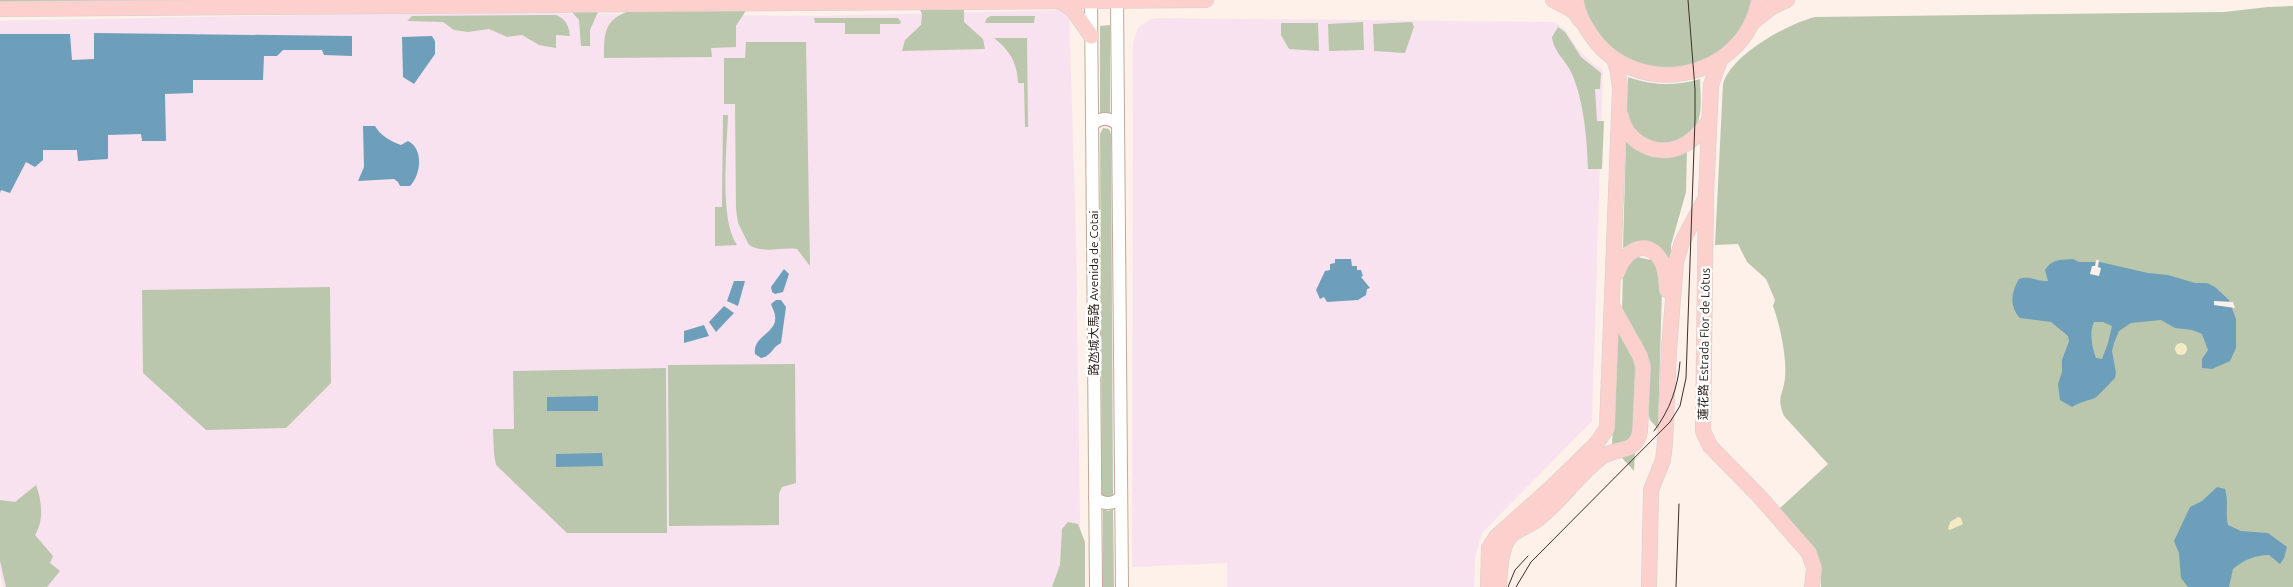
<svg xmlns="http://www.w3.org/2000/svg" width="2293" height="587" viewBox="0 0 2293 587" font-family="Ubuntu,'Noto Sans SC',sans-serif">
<rect width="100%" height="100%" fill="#fdf1ea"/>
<!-- commercial -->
<g fill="#f9e2ef">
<polygon points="1069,10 1076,235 1081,587 3,587 0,571 0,21 447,12 810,16"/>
<polygon points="1160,18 1554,22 1565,29 1577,48 1592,63 1603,70 1592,421 1482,533 1475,558 1474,587 1227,587 1227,563 1132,567 1133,43 1138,28 1151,19"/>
</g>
<!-- green -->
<g fill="#bac7ac">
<polygon points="0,0 209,0 0,2"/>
<path d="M1581,0H1753C1750,8 1747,18 1743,25C1716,71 1648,82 1609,46C1595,33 1588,17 1581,0Z"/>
<polygon points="964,5 964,22 983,39 985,49 902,51 905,40 921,25 922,14 919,8"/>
<path d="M2293,6V587H1821V569L1779,509L1828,464L1784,416C1776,396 1783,396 1785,378C1787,357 1780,325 1773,306L1775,300L1766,279L1747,262L1738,244L1715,245L1723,84C1731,55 1787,24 1815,17L2224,12L2268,7Z"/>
<path d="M747,9L736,26V47L711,48L712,57L604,58C604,34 604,19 630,11Z"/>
<polygon points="572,12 598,12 590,30 590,46 581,46 579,20"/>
<path d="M556,15C566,19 569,26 570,36L556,35V48L539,45L522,35L507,37L489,29L468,32L454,30L443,22L407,21L412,16Z"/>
<polygon points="991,16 1035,16 1034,23 985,23 987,18"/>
<polygon points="814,18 898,18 901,22 900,24 880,24 880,34 845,34 845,23 815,23"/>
<polygon points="1363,22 1364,50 1329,51 1328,24"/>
<polygon points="1412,22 1414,27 1405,53 1374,51 1373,24"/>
<polygon points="1281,23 1318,23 1319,51 1289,49 1281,35"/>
<polygon points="1110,25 1110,115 1105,113 1100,115 1100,26"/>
<path d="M1558,27L1565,32L1581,57L1601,73L1600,89H1595L1597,121H1604L1602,169H1588C1587,139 1584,102 1572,74C1566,60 1554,53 1552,37Z"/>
<path d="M994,38H1027L1028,127H1025L1024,83H1018C1017,62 1010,51 994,38Z"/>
<path d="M746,42H806L810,266L797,249C780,247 764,254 749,245L738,223L736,209L735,104H724V58H745Z"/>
<path d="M1628,77C1653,86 1675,86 1700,79C1700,93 1703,111 1697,124C1686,149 1649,150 1633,129C1623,116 1628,93 1628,77Z"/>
<path d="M723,115H728C727,147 719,219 737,245L715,246V207H722Z"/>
<polygon points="1103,128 1109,129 1111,134 1113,495 1105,498 1102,495 1100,134"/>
<polygon points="1626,138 1687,148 1686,192 1671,245 1671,261 1632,244 1623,248"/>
<polygon points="1637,257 1651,260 1656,265 1662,288 1658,429 1650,420 1648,413 1650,364 1641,341 1625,321 1622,313 1623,268"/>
<polygon points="330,287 331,383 286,428 206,430 143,373 142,290"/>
<polygon points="1616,325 1633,351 1639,373 1634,471 1612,447"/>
<polygon points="795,364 796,483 782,487 779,494 779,525 669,526 668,365"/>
<polygon points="666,368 667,533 567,533 496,465 494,454 493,429 514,429 513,371"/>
<path d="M36,485C42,501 44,521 35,535L53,556L50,563L60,571L47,587H6L0,561V500L15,502Z"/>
<polygon points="1103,509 1108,511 1113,509 1114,587 1103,587"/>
<polygon points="1068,522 1078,524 1085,542 1085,587 1052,587 1060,565 1062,529"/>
</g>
<!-- sand -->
<g fill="#f4eac4">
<circle cx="2181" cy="349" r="6"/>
<polygon points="1958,517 1961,518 1963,524 1950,530 1948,529 1950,522"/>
</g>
<!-- water -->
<g fill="#6e9fba" fill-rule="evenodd">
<polygon points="94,33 352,36 352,56 324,55 322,50 283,50 277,56 264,56 263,80 193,80 193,93 165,94 166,141 142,141 141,134 108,135 108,159 78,161 77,150 43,150 43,160 35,167 26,162 10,193 1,190 0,193 0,34 70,34 72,60 94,59"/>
<polygon points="432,36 435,41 435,54 414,84 403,77 402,37"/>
<path d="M363,126H375C381,136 390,141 401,145L408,141C424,149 421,175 410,186H400L398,182L394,179L358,181L364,167Z"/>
<polygon points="1335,259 1351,259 1352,266 1357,266 1357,270 1361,270 1363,276 1361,277 1370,288 1367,289 1366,295 1358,300 1327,302 1324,297 1320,299 1316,290 1325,271 1330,270 1330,264 1335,263"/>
<path d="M2073,259L2079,262H2100L2148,273L2168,275L2195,283H2207L2215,287L2229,300L2236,319V348L2230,361L2212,369L2202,368V359L2208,350L2202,334L2192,330L2175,328L2161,320L2131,323L2119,331L2114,343L2112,351L2116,373L2115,378C2112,381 2097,397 2095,398C2087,401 2080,402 2072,407L2060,400L2058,384L2062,372V360L2069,341L2068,336L2051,322L2020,318C2009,306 2011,292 2019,279C2030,275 2037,282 2048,281L2045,270C2052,259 2060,260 2073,259ZM2094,322H2103L2112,326L2108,343L2102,359L2096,358C2092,348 2089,332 2094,322Z"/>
<polygon points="784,269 789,274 783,292 775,294 772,292 771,287"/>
<polygon points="734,281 745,281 738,306 727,301"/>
<path d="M776,300H781L786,307L781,343C772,347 772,356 761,358L755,354C752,336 778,333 775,316C775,312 772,308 771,304Z"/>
<polygon points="724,306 734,313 716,332 709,322"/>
<polygon points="704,325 709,336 684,343 684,331"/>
<polygon points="598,396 598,411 547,411 547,397"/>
<polygon points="602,453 603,466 556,467 556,454"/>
<path d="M2217,487L2225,489C2229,502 2225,513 2228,525L2241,531L2268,533L2287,547L2284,558L2280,564L2269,555C2255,555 2244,560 2233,569L2229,587H2188L2181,578L2179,553L2174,541L2190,507L2202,501Z"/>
</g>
<!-- pier -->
<g fill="#fdf1ea">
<polygon points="2096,260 2099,260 2098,267 2101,268 2099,276 2090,274 2092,266 2095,266"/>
<polygon points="2214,301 2233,302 2235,308 2214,305"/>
</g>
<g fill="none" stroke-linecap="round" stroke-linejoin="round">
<!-- minor casing -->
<g stroke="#c4a897" stroke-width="14">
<g id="minor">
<polyline points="1091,0 1096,587"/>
<polyline points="1117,0 1122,587"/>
<path d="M1092,125C1100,117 1110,117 1118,125"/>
<path d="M1095,498C1104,505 1113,505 1121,497"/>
</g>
</g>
<!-- major casing -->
<g stroke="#d3d1d0" stroke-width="16">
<g id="major">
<polyline points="1553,0 1574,11 1580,20"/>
<path d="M1576,0C1577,11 1583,23 1589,32C1633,102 1744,82 1759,0"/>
<polyline points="1060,1 1072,9 1091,36"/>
<polyline points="0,9 1206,0"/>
<polyline points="1753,22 1772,7 1787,0"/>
<polyline points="1720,60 1711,85 1706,194 1703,431 1710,446 1760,497 1809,553 1814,568 1812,587"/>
<path d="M1621,116C1626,142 1655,157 1680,147C1692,142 1701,132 1709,121"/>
<path d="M1617,273C1623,253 1645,236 1660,259C1666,267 1666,279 1667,290"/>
<polyline points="1488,587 1489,548 1496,537 1553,486 1597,443 1607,428 1620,89 1618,72 1614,59"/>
<path d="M1499,587C1500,572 1500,551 1509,538C1516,529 1530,526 1538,519C1562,501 1578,474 1602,457C1618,446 1636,455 1640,431L1643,367L1640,356L1614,309"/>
<polyline points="1649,587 1651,490 1663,460 1665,443 1669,349 1676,262 1682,242 1704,201"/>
</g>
</g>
<!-- minor -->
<use href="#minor" stroke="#fff" stroke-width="12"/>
<!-- major -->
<use href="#major" stroke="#fbd0cd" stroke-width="15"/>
<!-- tram -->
<g stroke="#3c312a" stroke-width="1">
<path d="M1654,431C1670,410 1678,387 1680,362"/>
<polyline points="1508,587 1515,570 1528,556"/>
<polyline points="1516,587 1531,562 1670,422 1680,406 1686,378 1695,119 1695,89 1688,0"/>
<polyline points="1676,587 1679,504"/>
</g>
</g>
<g text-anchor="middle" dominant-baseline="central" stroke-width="5" stroke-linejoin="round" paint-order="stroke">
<!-- street labels -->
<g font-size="12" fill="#231912" stroke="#fff">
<text transform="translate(1093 293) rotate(-90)">路氹城大馬路 Avenida de Cotai</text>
<text transform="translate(1704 344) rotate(-89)">蓮花路 Estrada Flor de Lótus</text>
</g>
</g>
</svg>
